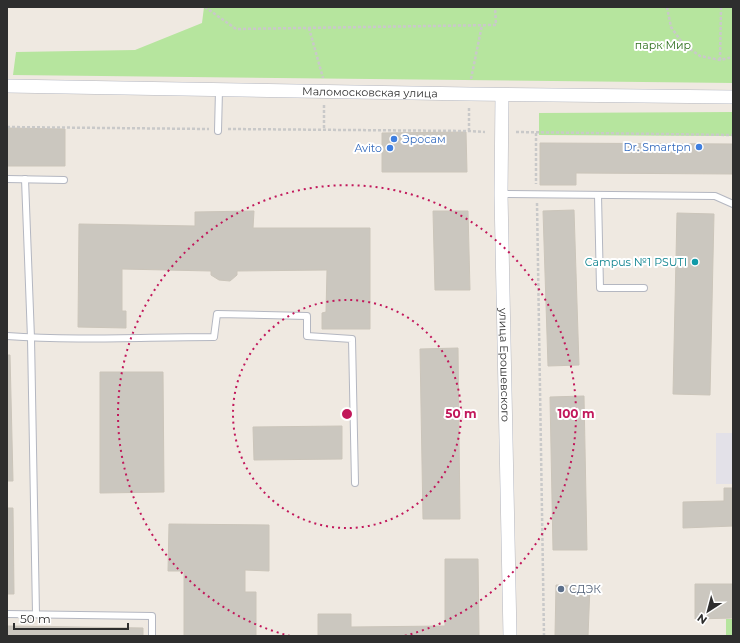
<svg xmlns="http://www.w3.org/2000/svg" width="740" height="643" viewBox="0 0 740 643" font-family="Montserrat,sans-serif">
<rect width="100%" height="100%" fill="#efe9e1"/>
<!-- industrial -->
<rect fill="#e3e1e8" x="716" y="433" width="17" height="51"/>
<!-- green -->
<g fill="#b6e59e">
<polygon points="204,7 733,7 733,83 13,75 16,52 135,50 202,23"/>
<polygon points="733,112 733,136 539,135 539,113"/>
<rect x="726" y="619" width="7" height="17"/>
</g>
<!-- building -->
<g fill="#cbc7bf" stroke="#cbc5ba">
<polygon points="7,128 65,129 65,166 7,166"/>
<polygon points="466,132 467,172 382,172 382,133"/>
<polygon points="540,143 733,144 733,174 576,173 576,185 540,185"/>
<polygon points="574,210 579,365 548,366 543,211"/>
<polygon points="254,211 253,228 370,228 370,329 322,329 322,313 326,312 327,270 237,271 237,275 230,281 219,280 211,275 211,271 122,269 122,311 126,311 126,328 78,327 79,224 195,226 195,212"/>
<polygon points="433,211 468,211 470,290 435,290"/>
<polygon points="677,213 714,214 710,395 673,394"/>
<polygon points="458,348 460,519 423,519 420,349"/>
<polygon points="7,355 10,355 13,481 7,481"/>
<polygon points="100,372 163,372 164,492 100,493"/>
<polygon points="584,396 587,550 553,550 550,397"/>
<polygon points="342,426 342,459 254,460 253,427"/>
<polygon points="724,488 733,488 733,526 683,528 683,502 724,501"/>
<polygon points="7,508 13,508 14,594 7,594"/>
<polygon points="169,524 269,525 269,571 245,570 245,592 256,592 256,636 184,636 184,571 168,571"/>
<polygon points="445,559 478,559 479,636 318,636 318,614 351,614 351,627 445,626"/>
<polygon points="695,584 733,584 733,618 695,619"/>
<polygon points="556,585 590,586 588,636 555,636"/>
<polygon points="7,626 143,628 143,636 7,636"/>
</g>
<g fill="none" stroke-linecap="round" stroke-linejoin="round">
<!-- lane casing -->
<g stroke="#b4b7c1" stroke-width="8">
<g id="lane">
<polyline points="218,131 219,90"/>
<polyline points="7,179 64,180"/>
<polyline points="25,179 31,338 36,614"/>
<polyline points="501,194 715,196 733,204"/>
<polyline points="598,195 600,288 644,288"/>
<path d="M7,336C76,341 145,337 214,337L217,314L307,316V336L352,339L355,483"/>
<polyline points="7,614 152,616 152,636"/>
</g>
</g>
<!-- street casing -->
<g stroke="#b4b7c1" stroke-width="14">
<g id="street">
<path id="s1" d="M7,86L470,94L733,97"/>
<path id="s2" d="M502,95L501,194L510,636"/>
</g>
</g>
<!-- path -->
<g stroke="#c9c9c9" stroke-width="2.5" stroke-dasharray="3 2" stroke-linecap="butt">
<polyline points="205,7 236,29 496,25 495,7"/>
<polyline points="667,7 671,27 683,44 700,56 720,60 733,57"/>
<polyline points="309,28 323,78"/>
<polyline points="720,60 721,7"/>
<polyline points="471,79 482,25"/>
<polyline points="324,105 324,130"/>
<polyline points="469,108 469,131"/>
<polyline points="7,127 209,129"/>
<polyline points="228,129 469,131 485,132"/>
<polyline points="516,132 733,135"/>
<polyline points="536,133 536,184"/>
<polyline points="537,203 544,636"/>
</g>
<!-- lane -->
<use href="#lane" stroke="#fff" stroke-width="6"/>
<!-- street -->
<use href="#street" stroke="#fff" stroke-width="13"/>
</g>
<!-- distance rings -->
<g fill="none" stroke="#c2185b" stroke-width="2" stroke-dasharray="2 4">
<circle cx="347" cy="414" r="114"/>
<path d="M290 636A229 229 0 1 1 404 636"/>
</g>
<!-- markers -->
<g fill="#3f7fe0" stroke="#fff" stroke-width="1.5">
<circle cx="394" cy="139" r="4"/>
<circle cx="699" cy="147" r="4"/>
<circle cx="390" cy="148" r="4"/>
</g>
<circle fill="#0f9aa8" stroke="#fff" stroke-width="1.5" cx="695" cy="262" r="4"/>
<circle fill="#5c6f8a" stroke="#fff" stroke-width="1.5" cx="561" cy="589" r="4"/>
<g text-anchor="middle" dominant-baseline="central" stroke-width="4" stroke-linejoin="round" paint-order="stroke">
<!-- park labels -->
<g font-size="11" fill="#2c6e1b" stroke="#fff">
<text x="663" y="45">парк Мир</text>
</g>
<!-- street labels -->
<g font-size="11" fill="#2e2e2e" stroke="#fff">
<text stroke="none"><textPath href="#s1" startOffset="363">Маломосковская улица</textPath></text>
<text stroke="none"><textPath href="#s2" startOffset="270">улица Ерошевского</textPath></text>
</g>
<!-- shop labels -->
<g font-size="11" fill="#366cbe" stroke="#fff" text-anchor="end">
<text x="402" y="139" text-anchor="start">Эросам</text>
<text x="691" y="147">Dr. Smartpn</text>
<text x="382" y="148">Avito</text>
</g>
<!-- culture labels -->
<g font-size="11" fill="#0d838f" stroke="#fff" text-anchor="end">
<text x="687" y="262">Campus №1 PSUTI</text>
</g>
<!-- service labels -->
<g font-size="11" fill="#4e5e75" stroke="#fff" text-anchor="start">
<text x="569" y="589">СДЭК</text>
</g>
</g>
<circle cx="347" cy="414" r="6" fill="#c2185b" stroke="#fff" stroke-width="2"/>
<g font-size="12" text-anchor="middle" font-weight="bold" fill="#c2185b" stroke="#fff" stroke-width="4" stroke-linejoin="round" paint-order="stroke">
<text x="461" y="418">50 m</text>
<text x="576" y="418">100 m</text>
</g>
<!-- border -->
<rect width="740" height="643" fill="none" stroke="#2e2e2e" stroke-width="16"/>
<!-- north arrow -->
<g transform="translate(708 611) rotate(216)" stroke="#ffffff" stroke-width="3" paint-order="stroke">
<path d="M0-3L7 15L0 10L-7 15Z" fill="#2e2e2e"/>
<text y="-6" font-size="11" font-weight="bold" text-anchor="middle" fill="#2e2e2e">N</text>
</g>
<!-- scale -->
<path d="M14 623v6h114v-6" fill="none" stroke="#2e2e2e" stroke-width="2"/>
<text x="20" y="623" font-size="12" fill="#2e2e2e" stroke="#ffffff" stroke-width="3" paint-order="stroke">50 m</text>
</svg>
